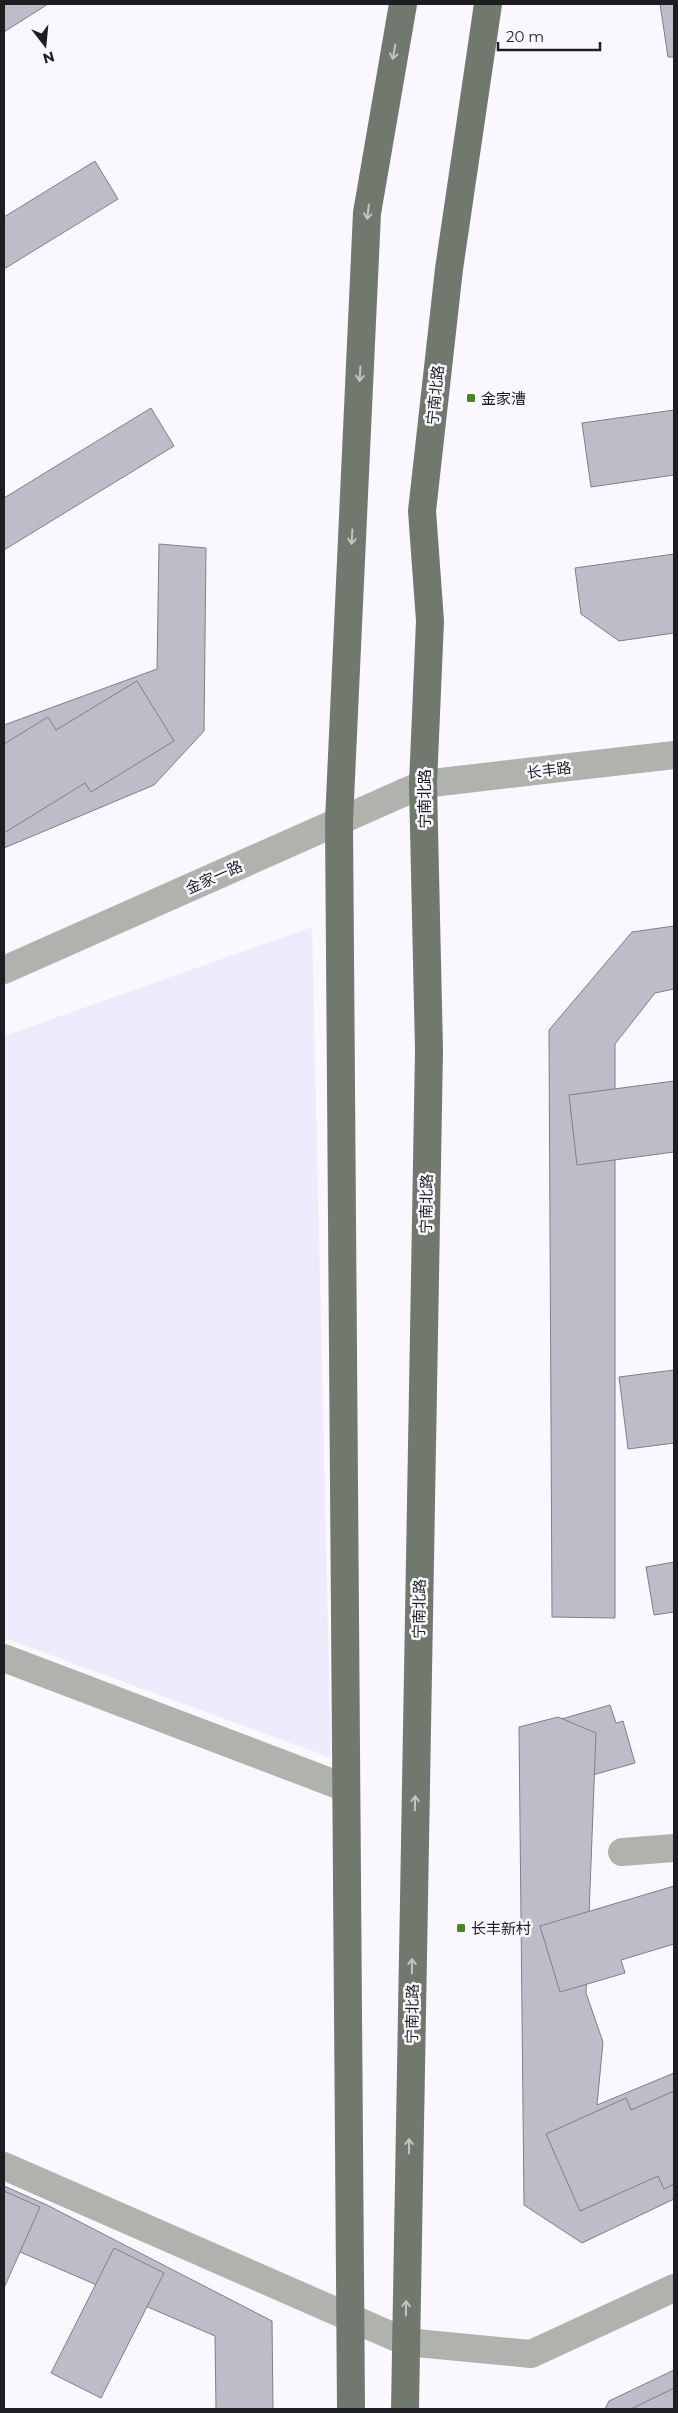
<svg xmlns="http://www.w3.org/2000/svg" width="678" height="2413" viewBox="0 0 678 2413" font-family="Montserrat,'Noto Sans SC',sans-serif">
<rect width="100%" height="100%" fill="#faf8fe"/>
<!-- built -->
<polygon fill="#f0ebfc" points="312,927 331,1758 4,1638 4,1036"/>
<!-- building -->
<g fill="#bfbbc8" stroke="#817e8a">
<polygon points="4,4 48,4 4,32"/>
<polygon points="660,4 674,4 674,57 668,57"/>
<polygon points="95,161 118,199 4,269 4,217"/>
<polygon points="151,408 174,446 4,550 4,498"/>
<polygon points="674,410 674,475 591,487 582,423"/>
<polygon points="159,544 206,548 204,731 154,785 4,848 4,725 157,669"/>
<polygon points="674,554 674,633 619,641 581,614 575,568"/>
<polygon points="137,681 174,741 91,792 85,783 4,833 4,744 48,717 56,730"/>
<polygon points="674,926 674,989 655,993 615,1044 615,1618 552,1617 549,1030 632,932"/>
<polygon points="674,1081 674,1152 577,1165 569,1095"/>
<polygon points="674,1370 674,1443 628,1449 619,1377"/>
<polygon points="674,1562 674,1612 654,1615 646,1567"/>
<polygon points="610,1705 616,1723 623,1721 635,1763 554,1786 542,1742 549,1740 544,1724"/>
<polygon points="558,1717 596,1733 586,1993 603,2042 597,2105 674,2073 674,2199 582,2243 524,2205 519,1727"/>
<polygon points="674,1886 674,1944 621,1960 625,1973 560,1992 540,1926"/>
<polygon points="674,2091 674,2184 664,2189 658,2176 580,2211 546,2134 626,2098 631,2110"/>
<polygon points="4,2186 47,2205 272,2321 273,2409 216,2409 215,2336 4,2245"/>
<polygon points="4,2191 40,2207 4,2288"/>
<polygon points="114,2248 164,2273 101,2398 51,2373"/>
<polygon points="674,2370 674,2409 605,2409 609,2401"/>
<polygon points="674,2388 674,2409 631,2409"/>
</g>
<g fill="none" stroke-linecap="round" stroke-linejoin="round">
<!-- minor -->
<g stroke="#afb2ad" stroke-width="28">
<polyline points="4,970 423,784 674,755"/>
<polyline points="4,1658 346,1788"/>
<polyline points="622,1852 674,1848"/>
<polyline points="4,2166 406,2342 531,2354 674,2288"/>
</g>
<!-- major -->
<g stroke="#71786e" stroke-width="28">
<polyline points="351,2409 339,821 367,213 403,4"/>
<polyline points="405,2409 429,1050 423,784 430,621 422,511 449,269 488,4"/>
</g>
</g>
<!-- one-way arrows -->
<defs><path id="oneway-shaft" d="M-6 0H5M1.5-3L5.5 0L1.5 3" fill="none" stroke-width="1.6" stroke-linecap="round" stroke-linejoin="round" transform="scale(1.25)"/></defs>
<g stroke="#c3c5c4">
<use href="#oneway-shaft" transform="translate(394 52) rotate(100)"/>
<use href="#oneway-shaft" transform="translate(368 212) rotate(97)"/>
<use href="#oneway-shaft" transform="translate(360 374) rotate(93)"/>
<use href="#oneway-shaft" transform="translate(352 537) rotate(93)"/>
<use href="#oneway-shaft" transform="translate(415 1803) rotate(-89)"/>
<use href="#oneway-shaft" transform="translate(412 1966) rotate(-89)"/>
<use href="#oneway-shaft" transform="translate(409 2146) rotate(-89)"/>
<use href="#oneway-shaft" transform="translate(406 2308) rotate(-89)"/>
</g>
<!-- markers -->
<g fill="#498523" stroke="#faf8fe" stroke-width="2">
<rect x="466" y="393" width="10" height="10" rx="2.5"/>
<rect x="456" y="1923" width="10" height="10" rx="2.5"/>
</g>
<g text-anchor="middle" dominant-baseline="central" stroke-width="5" stroke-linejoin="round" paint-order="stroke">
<!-- street labels -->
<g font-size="15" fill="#1e1d21" stroke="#faf8fe">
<text transform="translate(435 395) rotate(-84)">宁南北路</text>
<text transform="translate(549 770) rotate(-7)">长丰路</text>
<text transform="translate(424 799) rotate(-90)">宁南北路</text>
<text transform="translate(214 877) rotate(-24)">金家一路</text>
<text transform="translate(426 1204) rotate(-89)">宁南北路</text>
<text transform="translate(419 1609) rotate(-89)">宁南北路</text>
<text transform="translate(412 2014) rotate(-89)">宁南北路</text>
</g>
<!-- poi labels -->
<g font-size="15" fill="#1e1d21" stroke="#faf8fe" text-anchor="start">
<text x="481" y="398">金家漕</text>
<text x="471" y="1928">长丰新村</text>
</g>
</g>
<!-- border -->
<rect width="678" height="2413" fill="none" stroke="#1e1d21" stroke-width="10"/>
<!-- north arrow -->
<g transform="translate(45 45) rotate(164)" stroke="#faf8fe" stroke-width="4" paint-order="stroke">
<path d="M0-4L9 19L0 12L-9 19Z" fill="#1e1d21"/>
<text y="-8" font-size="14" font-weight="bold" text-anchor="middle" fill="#1e1d21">N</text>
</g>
<!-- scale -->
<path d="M498 42v8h102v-8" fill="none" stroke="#1e1d21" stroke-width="2.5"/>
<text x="506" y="42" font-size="15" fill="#1e1d21" stroke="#faf8fe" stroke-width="4" paint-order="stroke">20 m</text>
</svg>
